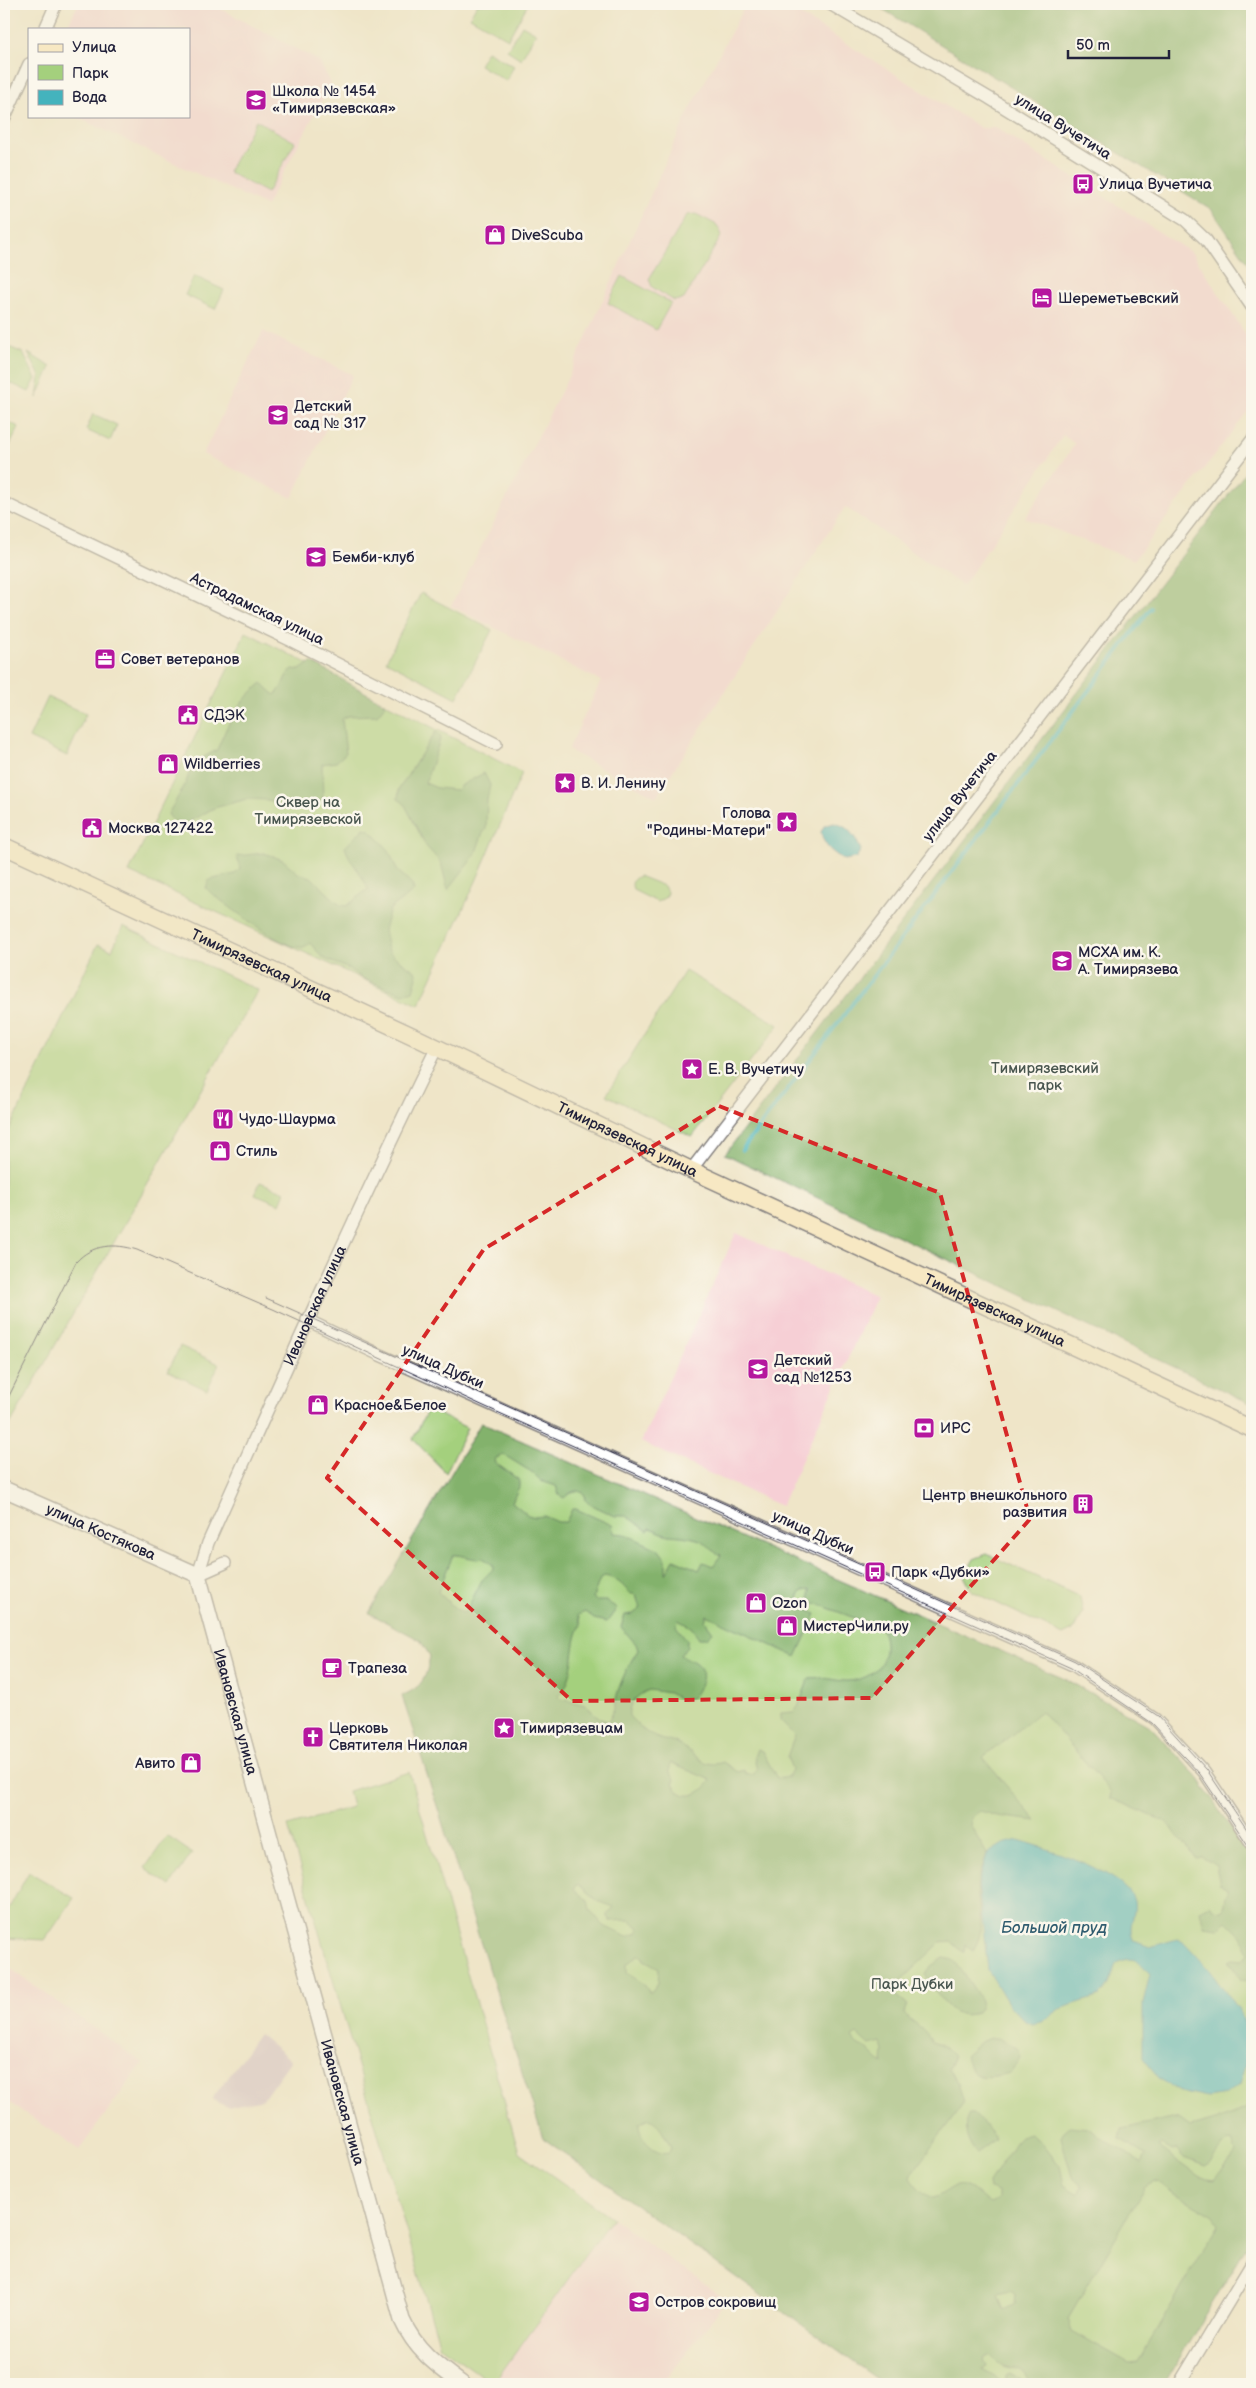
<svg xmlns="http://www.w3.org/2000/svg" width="1256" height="2388" viewBox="0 0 1256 2388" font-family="'Balsamiq Sans',sans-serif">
<rect width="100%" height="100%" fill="#fbf7ec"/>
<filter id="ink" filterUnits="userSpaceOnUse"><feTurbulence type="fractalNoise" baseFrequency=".02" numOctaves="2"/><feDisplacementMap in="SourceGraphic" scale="10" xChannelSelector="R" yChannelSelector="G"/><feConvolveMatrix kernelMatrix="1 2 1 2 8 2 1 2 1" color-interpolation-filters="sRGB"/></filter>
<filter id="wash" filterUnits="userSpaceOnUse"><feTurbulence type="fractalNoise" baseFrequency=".0096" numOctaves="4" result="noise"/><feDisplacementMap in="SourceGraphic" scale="20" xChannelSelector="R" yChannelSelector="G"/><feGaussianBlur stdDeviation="1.12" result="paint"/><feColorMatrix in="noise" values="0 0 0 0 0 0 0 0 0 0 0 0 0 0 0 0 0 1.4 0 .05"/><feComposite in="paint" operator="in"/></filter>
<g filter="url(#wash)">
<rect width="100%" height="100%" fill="#efe5c8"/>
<!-- built -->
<g fill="#f6cfd5">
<polygon points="78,4 212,4 319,61 331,83 266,206 74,116 189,116 189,29 66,29"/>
<polygon points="746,4 783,4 981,128 996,128 1192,253 1252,344 1252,406 1134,560 1025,518 1075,444 1063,435 963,586 845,507 656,797 568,750 601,681 451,606 565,384 686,117"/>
<polygon points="263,331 353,375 292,498 203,454"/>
<polygon points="736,1233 876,1296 781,1506 641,1442"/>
<polygon points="4,1964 143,2063 79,2150 4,2099"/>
<polygon points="612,2218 727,2300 663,2384 493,2384"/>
</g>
<!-- industrial -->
<polygon fill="#d1bdc8" points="259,2034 291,2060 263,2099 227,2107 212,2099"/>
<!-- green -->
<g fill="#a4d07d" stroke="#63795c">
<polygon points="477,4 528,4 508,39 470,17"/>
<polygon points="522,25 536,33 521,59 507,50"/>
<polygon points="487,51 514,66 506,81 479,65"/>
<polygon points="256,120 295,142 267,193 228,172"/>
<polygon points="696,214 717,225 722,235 684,299 674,301 652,287 649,279 687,215"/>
<polygon points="194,276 224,290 215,309 185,295"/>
<polygon points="622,276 671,303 656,330 608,303"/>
<polygon points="9,347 23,353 36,379 29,392 4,380 4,356"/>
<polygon points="28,353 51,367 37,398 40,376"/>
<polygon points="93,414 117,425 110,441 86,430"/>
<polygon points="4,420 19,427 4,457"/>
<polygon points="421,593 492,630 457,698 386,661"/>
<polygon points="246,632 522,773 477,879 419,1005 129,872"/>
<polygon points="48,697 86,714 67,756 29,738"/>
<path d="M639,876L664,886L667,892L666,897L657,902L633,890C631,883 632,879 639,876Z"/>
<polygon points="123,926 258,990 4,1435 4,1141 98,944 112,950"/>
<polygon points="685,971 779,1025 692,1137 606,1095"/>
<polygon points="260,1182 285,1192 280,1204 255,1194"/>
<polygon points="180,1346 219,1364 207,1390 168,1371"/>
<polygon points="428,1409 467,1428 446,1473 413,1439"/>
<path d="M481,1423L1067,1680L1151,1727L1199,1779L1252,1859V2237L1164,2384H884L543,2138L402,1696C423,1686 426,1679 430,1656L420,1640L369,1613Z"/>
<polygon points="987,1554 1080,1597 1083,1612 1073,1630 1063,1635 972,1591 964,1576 974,1559"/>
<polygon points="409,1772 519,2152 612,2218 493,2384 440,2346 288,1826 352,1807 348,1791"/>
<polygon points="167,1836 192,1853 170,1886 145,1868"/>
<polygon points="29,1872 74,1898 45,1940 4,1938 4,1917"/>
</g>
<!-- forest -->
<g fill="#83b26c" stroke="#526a54" fill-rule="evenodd">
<polygon points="874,4 1252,4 1252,269 1211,209"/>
<polygon points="1252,464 1252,1404 725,1154"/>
<path d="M311,662L386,704L377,715L348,716L342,719L346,753L336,762L322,764L323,800L295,809L268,800L247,799L214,808L185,824L172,820L168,814L186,783L192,763L217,750C229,721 237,703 262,683L275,695C284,688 283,675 293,669L300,670Z"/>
<polygon points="436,731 441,737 425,783 437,788 457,790 460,786 484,773 490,785 487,800 486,829 482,835 475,855 448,890 441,863 426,846 404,803 398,799 399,789"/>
<path d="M364,828L370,830L389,850L397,870L412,884L414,891L390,909L384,930L388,949L392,955L415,971L417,977L413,991L403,994L362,978L349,969L323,958L310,943C306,946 304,948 299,947C280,947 229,906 211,893L206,888L209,880L235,874L240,869L237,856L264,853L283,860L298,873L311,877L340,905L347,906L368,889C362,873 350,863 345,847Z"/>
<path d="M481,1423L1067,1680L1151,1727L1199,1779L1252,1859V1973L1249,1975L1251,1981L1241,1980L1229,1961L1233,1959L1243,1960L1249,1953L1241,1936L1226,1921L1219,1928L1204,1926L1200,1910L1210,1905L1218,1911L1224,1909L1226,1896L1229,1892L1227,1888L1220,1884L1216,1866L1202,1857L1196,1858L1166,1822L1110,1798L1111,1792L1041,1711L983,1758L1036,1821L997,1816L980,1811L972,1817L970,1825L987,1854C984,1864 979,1875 978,1885C976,1909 988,1928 973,1950L966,1945L965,1952H963L951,1941L941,1942L895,1986V1994L907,2004L904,2014C915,2024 925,2028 932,2042L945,2047L954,2056L948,2069L958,2083L964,2102L913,2172L911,2178C917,2187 923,2194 933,2198C942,2195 947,2190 955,2186C966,2179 980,2198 989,2203L998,2199V2192L990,2189L989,2183L1016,2141L1020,2137L1030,2134L1041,2142L1060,2166L1064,2185L1078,2194L1082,2186L1072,2177L1061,2137L1063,2132L1070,2126L1088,2128L1142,2164L1146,2155L1120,2139L1122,2129L1172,2118L1179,2119L1190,2127C1212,2121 1233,2116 1252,2105V2237L1164,2384H1006V2375L1010,2373L1025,2382L1028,2380C1023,2367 1016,2370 1006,2367C999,2364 995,2359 990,2354L984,2359L987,2367L982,2370L997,2378L1001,2384H884L543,2138L402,1696C423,1686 426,1679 430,1656L420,1640L369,1613ZM504,1455L533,1473L541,1481L556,1486L559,1495L564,1498C572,1491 577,1488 585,1495L586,1501L590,1504L615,1516H626L648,1531L650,1528C656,1530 663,1534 669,1535C679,1536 689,1536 700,1540C709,1543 712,1553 721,1555L713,1566L703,1562L699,1570L674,1559L666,1574V1559L658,1549L625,1534L614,1533L612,1525L576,1509H572L566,1522H558L544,1516L535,1517L528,1515L512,1502L519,1487V1480L494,1462L496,1458ZM453,1555C464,1554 472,1561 483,1558L493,1565V1569L482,1580L466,1611L463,1613L456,1609L438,1592ZM604,1576C614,1577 624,1585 629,1593L636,1595L640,1609L633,1614L625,1615L621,1627L636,1644L638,1650C630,1662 624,1674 619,1688C615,1700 615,1711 608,1722L601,1719L585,1705L561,1699L558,1696C578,1678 569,1646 581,1625L578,1615L585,1612L594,1619L607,1622L617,1608L606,1601H596L593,1597L600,1579ZM810,1590V1599L812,1602L881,1628C893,1655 878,1680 847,1681C834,1681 823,1676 809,1678L798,1707L793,1712L781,1713L780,1720L795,1735L787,1757L792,1769C789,1777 785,1779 777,1778L762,1751L757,1749L754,1757L757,1769L753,1775L745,1773L744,1770L738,1772L723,1762C702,1770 693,1750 675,1742C670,1740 665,1741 660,1739C646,1734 639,1726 629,1716C627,1703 639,1694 649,1690L669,1693L681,1700L693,1698C709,1674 705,1665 680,1655L687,1647V1640L676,1626L678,1620L691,1627L699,1638H707L713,1632L705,1621L707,1615L796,1657L816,1614L799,1606L798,1598L802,1591ZM670,1763L711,1780C702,1795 683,1803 673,1784L675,1780L670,1772ZM578,1884L598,1901L614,1907L607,1915L611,1921L630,1920L639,1928L637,1933L627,1937L604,1926L590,1910L588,1901L574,1889ZM638,1955L642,1956L644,1960L659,1968L658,1983L651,1992H649L644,1984L627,1973V1964ZM857,2034L869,2045L881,2042L884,2050L883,2064C877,2060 873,2055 868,2050C861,2045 856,2046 852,2037ZM648,2119C660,2121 666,2138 671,2148L669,2152C656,2156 638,2138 639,2124ZM1232,2142L1236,2153L1215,2179L1200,2177L1158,2147L1161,2145L1171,2151L1176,2149L1184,2158L1205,2166L1210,2163L1226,2143ZM1156,2182L1214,2216L1219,2224L1138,2362L1129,2363L1072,2331L1068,2319L1145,2187ZM1011,2291L1016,2294L1015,2305L1004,2311L998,2294Z"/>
<path d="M943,1958L953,1960C958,1964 980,1997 981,2001C982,2006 980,2009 977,2013C969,2015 961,2016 953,2011C945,2006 928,1984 926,1975L931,1966Z"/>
<path d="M990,2038H998L1019,2049L1020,2058L1010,2073C988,2078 972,2082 965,2056L982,2041Z"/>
<path d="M969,2114H974L996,2139L977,2153C968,2145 961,2125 969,2114Z"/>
</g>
<!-- water -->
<g fill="#44b3bd" stroke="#336a7c">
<path d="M834,823C849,826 855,836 861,850L856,858L844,860C832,852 824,847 821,832L824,826Z"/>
<path d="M1018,1840C1044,1847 1119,1871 1132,1896C1140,1910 1125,1925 1134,1941L1150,1947L1177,1939L1185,1943L1210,1970L1240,2011L1245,2025L1247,2057L1239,2085L1226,2095L1207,2098L1183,2093L1160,2079L1143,2058V2003L1150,1974C1138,1960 1134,1955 1116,1963L1110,1983L1100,1996L1062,2008L1041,2022L1032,2024L1023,2020L1009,2005L988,1970L978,1884L987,1854L1003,1844Z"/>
</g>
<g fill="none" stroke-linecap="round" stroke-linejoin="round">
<!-- stream -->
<polyline stroke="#44b3bd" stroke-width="4" points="742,1150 1151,608"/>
</g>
</g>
<g filter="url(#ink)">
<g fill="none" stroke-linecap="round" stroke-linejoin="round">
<!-- minor casing -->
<g stroke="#888482" stroke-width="14">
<g id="minor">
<polyline points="830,4 989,98 1185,220 1206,240 1252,307"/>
<polyline points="45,29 56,4"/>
<polyline points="4,119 29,64"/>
<polyline points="4,503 292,641 496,744"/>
<polyline points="691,1170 1252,440"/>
<polyline points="307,1320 380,1355 1073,1665 1155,1719 1204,1772 1252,1844"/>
<path id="s1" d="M198,1575L208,1543C282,1377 356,1211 437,1047"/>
<polyline points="198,1575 225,1563"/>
<polyline points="1179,2384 1252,2263"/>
</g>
</g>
<!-- tertiary casing -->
<g stroke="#888482" stroke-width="18">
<g id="tertiary">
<path id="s2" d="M4,1489L198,1575L402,2320C415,2349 436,2365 462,2384"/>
</g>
</g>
<!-- secondary casing -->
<g stroke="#888482" stroke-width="19">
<g id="secondary">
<path id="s3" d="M4,846L415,1037L691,1170L1252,1429"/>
</g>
</g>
<!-- minor -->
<use href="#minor" stroke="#fff" stroke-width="11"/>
<!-- tertiary -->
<use href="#tertiary" stroke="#fff" stroke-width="15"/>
<!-- secondary -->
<use href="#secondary" stroke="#f7e8c3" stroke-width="16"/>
<!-- tram -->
<g stroke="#22223b" stroke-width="1">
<polyline points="266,1298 1075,1661 1158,1716 1207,1770 1252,1837"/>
<path d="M4,1406L76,1262C92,1244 115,1243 137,1250L273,1309L486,1407L1071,1668L1152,1723L1200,1774L1252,1851"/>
</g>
</g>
</g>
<!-- marked area -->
<path d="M0 0H1256V2388H0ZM719,1106L940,1193L1030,1519L872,1698L572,1701L327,1478L484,1249Z" fill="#efe5c8" fill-opacity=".55" fill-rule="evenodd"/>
<path fill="none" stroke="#d62828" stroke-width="4" stroke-dasharray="10 6" stroke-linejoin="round" d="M719,1106L940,1193L1030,1519L872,1698L572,1701L327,1478L484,1249Z"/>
<!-- icons -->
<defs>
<g id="school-square" transform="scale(1.125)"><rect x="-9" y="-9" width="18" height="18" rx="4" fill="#b5179e" stroke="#fbf7ec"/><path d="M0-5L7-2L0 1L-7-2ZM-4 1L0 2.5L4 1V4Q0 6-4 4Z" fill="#fff"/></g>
<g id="bus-square" transform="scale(1.125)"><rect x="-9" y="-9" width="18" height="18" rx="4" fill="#b5179e" stroke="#fbf7ec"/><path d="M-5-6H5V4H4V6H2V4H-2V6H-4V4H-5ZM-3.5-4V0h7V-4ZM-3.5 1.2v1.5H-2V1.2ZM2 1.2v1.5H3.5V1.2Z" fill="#fff"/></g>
<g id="shop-square" transform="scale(1.125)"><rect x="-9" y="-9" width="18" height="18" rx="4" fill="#b5179e" stroke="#fbf7ec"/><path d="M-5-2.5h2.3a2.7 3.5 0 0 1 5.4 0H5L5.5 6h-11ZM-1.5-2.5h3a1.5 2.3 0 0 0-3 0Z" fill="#fff"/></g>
<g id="hotel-square" transform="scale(1.125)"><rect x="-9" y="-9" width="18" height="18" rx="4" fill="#b5179e" stroke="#fbf7ec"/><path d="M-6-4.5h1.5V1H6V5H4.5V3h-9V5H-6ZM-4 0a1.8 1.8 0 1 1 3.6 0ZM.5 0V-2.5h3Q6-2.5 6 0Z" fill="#fff"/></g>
<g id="office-square" transform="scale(1.125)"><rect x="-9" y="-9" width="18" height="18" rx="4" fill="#b5179e" stroke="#fbf7ec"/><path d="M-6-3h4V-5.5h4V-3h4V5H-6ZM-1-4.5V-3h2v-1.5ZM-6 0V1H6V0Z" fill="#fff"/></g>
<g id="civic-square" transform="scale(1.125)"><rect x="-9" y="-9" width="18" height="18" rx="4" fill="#b5179e" stroke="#fbf7ec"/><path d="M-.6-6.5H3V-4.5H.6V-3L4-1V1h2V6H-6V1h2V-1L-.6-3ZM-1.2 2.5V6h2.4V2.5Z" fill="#fff"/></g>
<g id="sight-square" transform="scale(1.125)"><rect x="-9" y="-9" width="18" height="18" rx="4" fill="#b5179e" stroke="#fbf7ec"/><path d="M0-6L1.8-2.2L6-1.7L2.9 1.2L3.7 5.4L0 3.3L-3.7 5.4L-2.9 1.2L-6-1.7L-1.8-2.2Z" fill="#fff"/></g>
<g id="university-square" transform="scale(1.125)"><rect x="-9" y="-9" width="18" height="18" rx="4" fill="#b5179e" stroke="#fbf7ec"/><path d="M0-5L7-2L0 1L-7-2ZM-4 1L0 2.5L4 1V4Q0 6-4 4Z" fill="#fff"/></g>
<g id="restaurant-square" transform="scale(1.125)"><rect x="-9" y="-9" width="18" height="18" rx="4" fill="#b5179e" stroke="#fbf7ec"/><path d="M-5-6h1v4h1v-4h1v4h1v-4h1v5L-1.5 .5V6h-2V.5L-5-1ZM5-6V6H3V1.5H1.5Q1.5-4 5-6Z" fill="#fff"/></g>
<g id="bank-square" transform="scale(1.125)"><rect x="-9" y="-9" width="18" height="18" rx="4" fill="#b5179e" stroke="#fbf7ec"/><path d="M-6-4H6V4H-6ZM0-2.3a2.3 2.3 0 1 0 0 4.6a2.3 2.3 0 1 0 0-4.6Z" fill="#fff"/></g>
<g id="building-square" transform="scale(1.125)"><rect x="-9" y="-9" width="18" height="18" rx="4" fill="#b5179e" stroke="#fbf7ec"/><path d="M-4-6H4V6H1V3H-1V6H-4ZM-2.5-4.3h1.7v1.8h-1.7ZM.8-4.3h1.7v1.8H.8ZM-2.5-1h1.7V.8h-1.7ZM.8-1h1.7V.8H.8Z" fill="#fff"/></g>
<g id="cafe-square" transform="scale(1.125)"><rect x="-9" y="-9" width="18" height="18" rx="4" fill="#b5179e" stroke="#fbf7ec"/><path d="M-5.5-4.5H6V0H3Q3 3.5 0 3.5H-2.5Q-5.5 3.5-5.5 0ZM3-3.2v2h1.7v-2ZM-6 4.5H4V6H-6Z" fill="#fff"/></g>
<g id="church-square" transform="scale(1.125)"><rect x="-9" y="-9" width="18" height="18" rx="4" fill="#b5179e" stroke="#fbf7ec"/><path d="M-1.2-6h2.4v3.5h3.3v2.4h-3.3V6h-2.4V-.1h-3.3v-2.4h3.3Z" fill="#fff"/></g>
</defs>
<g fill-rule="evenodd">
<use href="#school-square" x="256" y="100"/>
<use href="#bus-square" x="1083" y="184"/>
<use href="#shop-square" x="495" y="235"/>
<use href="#hotel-square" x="1042" y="298"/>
<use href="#school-square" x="278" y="415"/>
<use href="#school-square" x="316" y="557"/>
<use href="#office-square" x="105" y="659"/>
<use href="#civic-square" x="188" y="715"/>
<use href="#shop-square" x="168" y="764"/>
<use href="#sight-square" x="565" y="783"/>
<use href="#sight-square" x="787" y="822"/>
<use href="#civic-square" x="92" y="828"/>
<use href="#university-square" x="1062" y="961"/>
<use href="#sight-square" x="692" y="1069"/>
<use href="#restaurant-square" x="223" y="1119"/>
<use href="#shop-square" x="220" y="1151"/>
<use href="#school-square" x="758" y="1369"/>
<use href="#shop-square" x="318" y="1405"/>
<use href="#bank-square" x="924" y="1428"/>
<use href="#building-square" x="1083" y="1504"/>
<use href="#bus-square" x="875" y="1572"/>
<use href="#shop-square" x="756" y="1603"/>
<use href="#shop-square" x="787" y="1626"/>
<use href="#cafe-square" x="332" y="1668"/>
<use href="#sight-square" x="504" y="1728"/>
<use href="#church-square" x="313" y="1737"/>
<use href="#shop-square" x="191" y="1763"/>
<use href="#school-square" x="639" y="2302"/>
</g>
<g text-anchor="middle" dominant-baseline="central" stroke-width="5" stroke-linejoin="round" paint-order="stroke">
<!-- poi labels -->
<g font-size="15" fill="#22223b" stroke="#fbf7ec" text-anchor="start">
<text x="272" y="91">Школа № 1454<tspan x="272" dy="17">«Тимирязевская»</tspan></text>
<text x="1099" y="184">Улица Вучетича</text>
<text x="511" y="235">DiveScuba</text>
<text x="1058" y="298">Шереметьевский</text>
<text x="294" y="406">Детский<tspan x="294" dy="17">сад № 317</tspan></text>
<text x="332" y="557">Бемби-клуб</text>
<text x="121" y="659">Совет ветеранов</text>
<text x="204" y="715">СДЭК</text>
<text x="184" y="764">Wildberries</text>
<text x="581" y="783">В. И. Ленину</text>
<text x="771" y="813" text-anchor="end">Голова<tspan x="771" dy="17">"Родины-Матери"</tspan></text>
<text x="108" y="828">Москва 127422</text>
<text x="1078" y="952">МСХА им. К.<tspan x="1078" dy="17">А. Тимирязева</tspan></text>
<text x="708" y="1069">Е. В. Вучетичу</text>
<text x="239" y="1119">Чудо-Шаурма</text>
<text x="236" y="1151">Стиль</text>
<text x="774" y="1360">Детский<tspan x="774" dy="17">сад №1253</tspan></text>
<text x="334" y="1405">Красное&amp;Белое</text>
<text x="940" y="1428">ИРС</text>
<text x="1067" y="1495" text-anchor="end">Центр внешкольного<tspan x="1067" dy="17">развития</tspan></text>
<text x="891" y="1572">Парк «Дубки»</text>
<text x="772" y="1603">Ozon</text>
<text x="803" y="1626">МистерЧили.ру</text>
<text x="348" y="1668">Трапеза</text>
<text x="329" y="1728">Церковь<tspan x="329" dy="17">Святителя Николая</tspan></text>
<text x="520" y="1728">Тимирязевцам</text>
<text x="175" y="1763" text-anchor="end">Авито</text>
<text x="655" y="2302">Остров сокровищ</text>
</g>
<!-- street labels -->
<g font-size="15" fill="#22223b" stroke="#fbf7ec">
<text transform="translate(1063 127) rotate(32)">улица Вучетича</text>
<text transform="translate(257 609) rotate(26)">Астрадамская улица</text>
<text transform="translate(960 796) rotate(-52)">улица Вучетича</text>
<text stroke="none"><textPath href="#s3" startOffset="284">Тимирязевская улица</textPath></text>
<text stroke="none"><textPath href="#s3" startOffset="689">Тимирязевская улица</textPath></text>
<text stroke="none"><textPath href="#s1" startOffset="294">Ивановская улица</textPath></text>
<text stroke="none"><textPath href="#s3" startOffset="1094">Тимирязевская улица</textPath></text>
<text transform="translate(443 1367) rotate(24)">улица Дубки</text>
<text stroke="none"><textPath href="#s2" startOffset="106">улица Костякова</textPath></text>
<text transform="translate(813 1533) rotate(24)">улица Дубки</text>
<text stroke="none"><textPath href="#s2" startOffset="354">Ивановская улица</textPath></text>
<text stroke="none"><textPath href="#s2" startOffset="759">Ивановская улица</textPath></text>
</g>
<!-- park labels -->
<g font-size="15" fill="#49564f" stroke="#fbf7ec">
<text x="308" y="802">Сквер на<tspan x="308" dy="17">Тимирязевской</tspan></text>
<text x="1045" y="1068">Тимирязевский<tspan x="1045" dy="17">парк</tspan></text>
<text x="912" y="1984">Парк Дубки</text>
</g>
<!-- water labels -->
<g font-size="16" font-style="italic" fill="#305c6f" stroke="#fbf7ec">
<text x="1054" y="1928">Большой пруд</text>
</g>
</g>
<!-- margin -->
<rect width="1256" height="2388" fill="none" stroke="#fbf7ec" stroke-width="20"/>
<!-- legend -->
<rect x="28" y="28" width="162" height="90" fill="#fbf7ec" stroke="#a4a2a5"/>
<rect x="38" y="44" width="25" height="8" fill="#f7e8c3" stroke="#a4a2a5"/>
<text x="72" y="52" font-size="15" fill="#22223b">Улица</text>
<rect x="38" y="65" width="25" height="15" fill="#a4d07d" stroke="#a4a2a5"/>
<text x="72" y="78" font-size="15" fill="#22223b">Парк</text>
<rect x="38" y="90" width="25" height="15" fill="#44b3bd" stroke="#a4a2a5"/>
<text x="72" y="102" font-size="15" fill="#22223b">Вода</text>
<!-- scale -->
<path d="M1068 50v8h101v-8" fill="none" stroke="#22223b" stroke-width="2.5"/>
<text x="1076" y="50" font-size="15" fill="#22223b" stroke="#fbf7ec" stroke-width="4" paint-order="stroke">50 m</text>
</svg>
